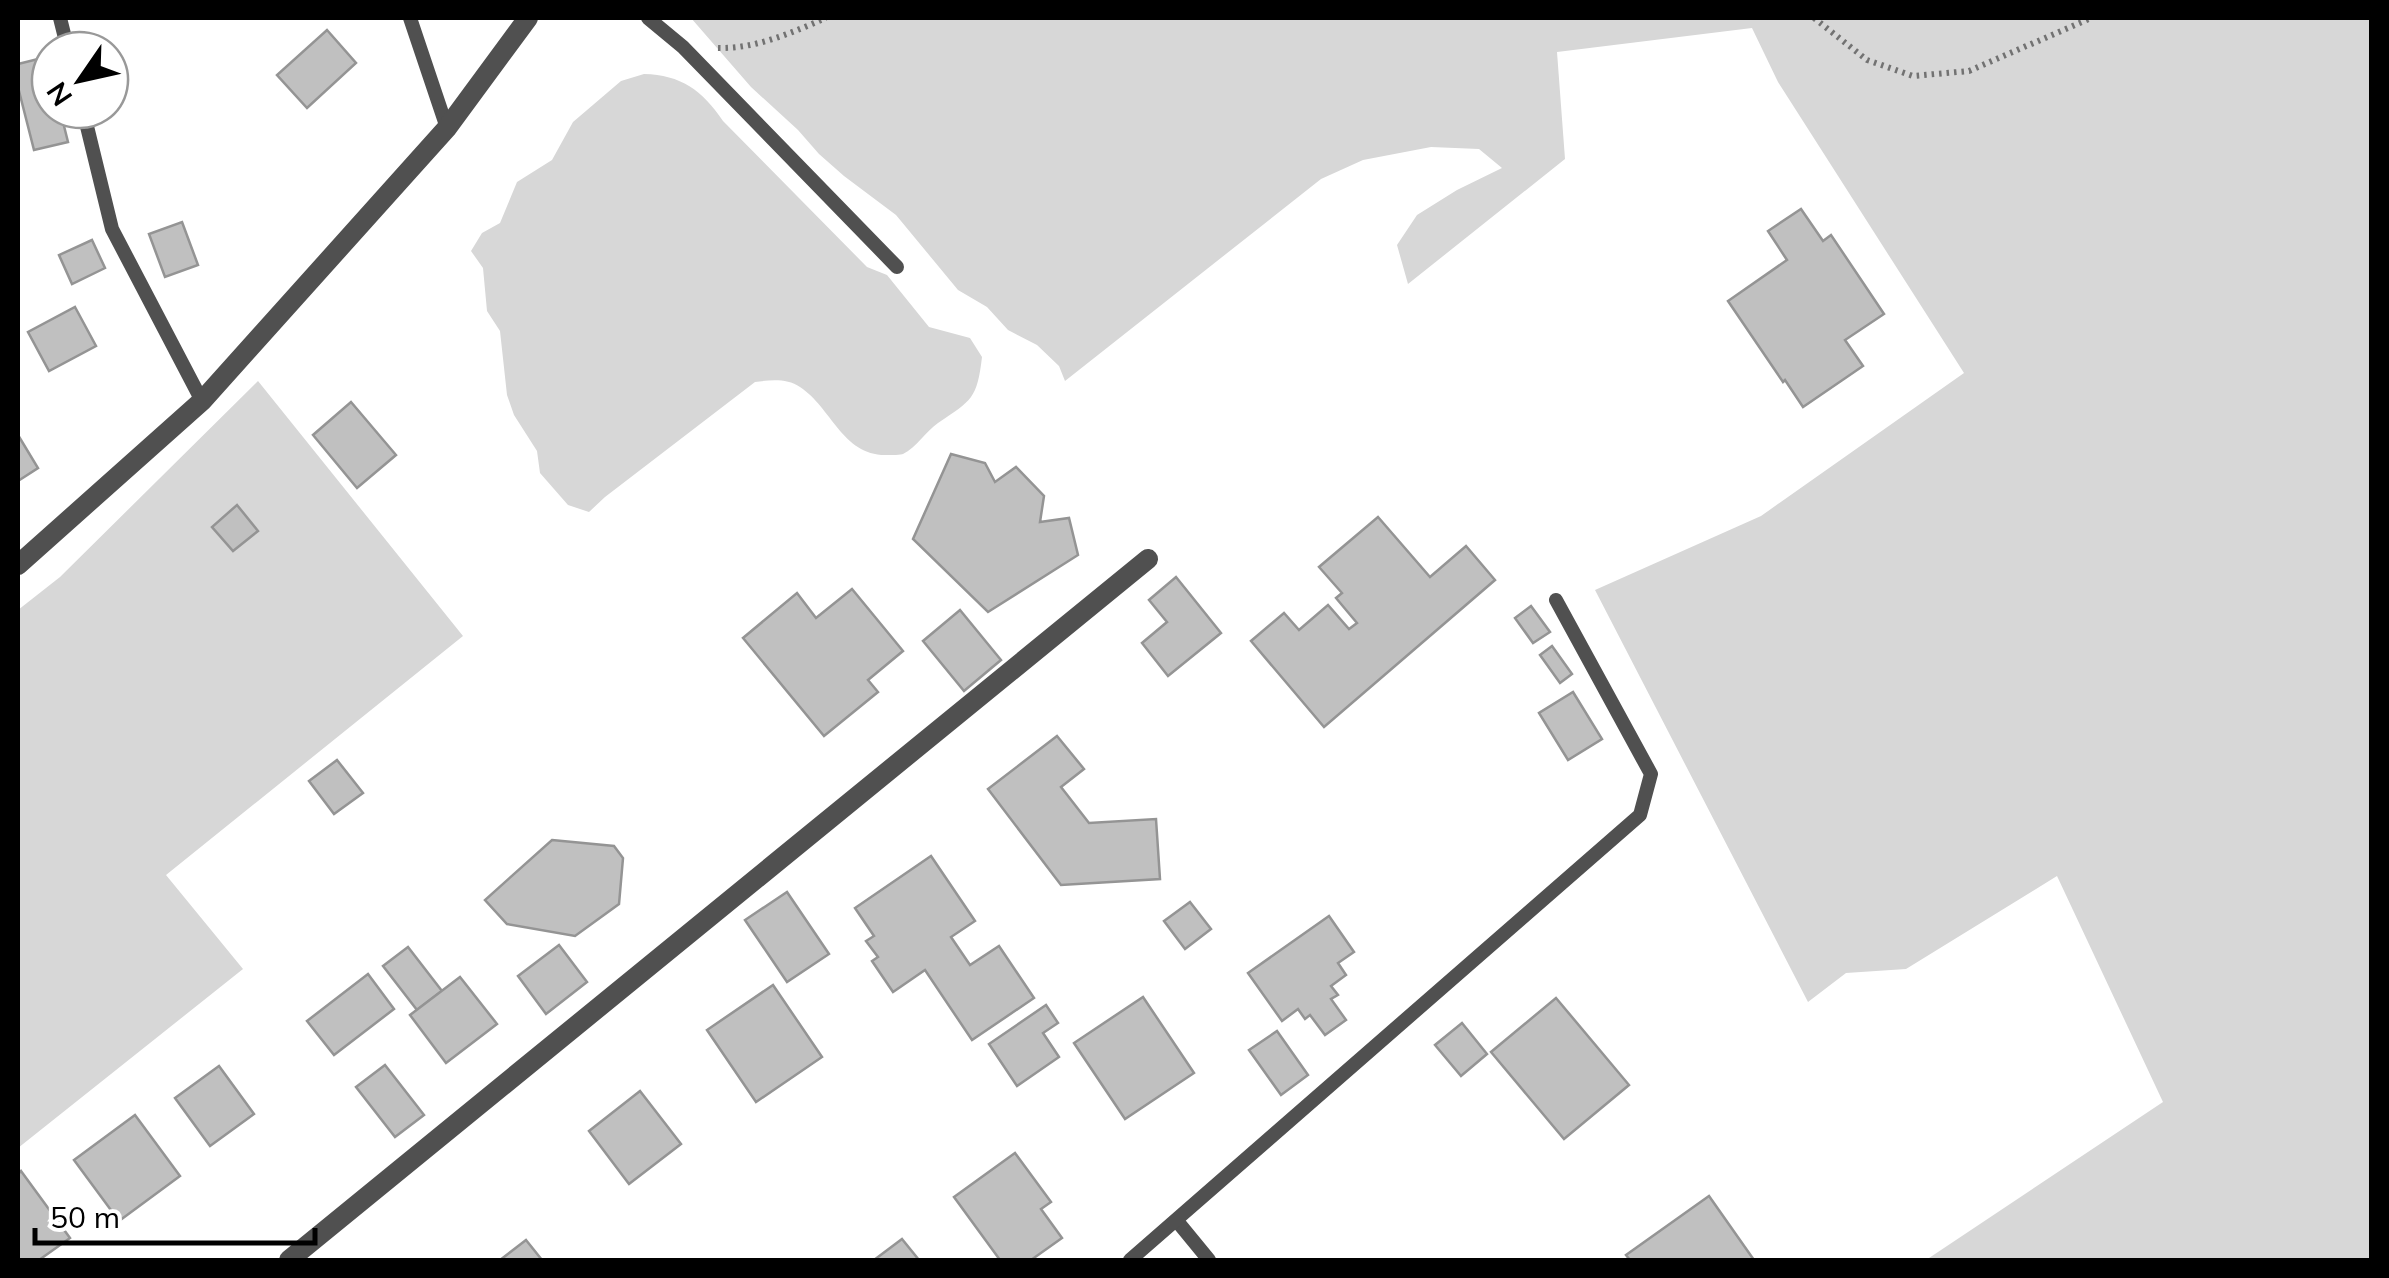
<svg xmlns="http://www.w3.org/2000/svg" width="2389" height="1278" viewBox="0 0 2389 1278" font-family="Mulish,sans-serif">
<rect width="100%" height="100%" fill="#fff"/>
<!-- green -->
<g fill="#d7d7d7">
<polygon points="691,18 2371,18 2371,1260 1926,1260 2163,1102 2057,876 1906,969 1846,973 1808,1002 1595,590 1761,516 1964,373 1778,82 1752,28 1557,52 1565,159 1408,284 1397,245 1417,215 1457,190 1502,168 1479,149 1431,147 1363,160 1321,179 1065,381 1059,366 1037,345 1008,330 987,307 958,290 896,215 844,176 819,154 798,130 751,87"/>
<path d="M644,74C681,75 702,90 723,121L867,267L887,275L929,327L970,338L982,357C977,399 972,400 938,423C926,431 916,448 903,454C902,455 890,455 888,455C843,457 832,408 800,387C787,378 770,380 755,382L605,497L589,512L568,505L540,473L537,451L514,415L507,395L500,331L487,311L483,268L471,251L482,233L500,223L517,182L552,160L573,122L621,81Z"/>
<polygon points="258,381 463,636 166,875 243,969 18,1148 18,610 60,577"/>
</g>
<!-- building -->
<g fill="#c0c0c0" stroke="#949494" stroke-width="2.5">
<polygon points="327,30 356,63 307,108 277,75"/>
<polygon points="46,57 50,73 50,110 60,110 68,142 34,150 18,87 18,64"/>
<polygon points="1801,209 1823,241 1831,235 1884,314 1845,340 1863,366 1803,407 1785,380 1783,382 1728,301 1787,260 1768,231"/>
<polygon points="182,222 198,265 165,277 149,234"/>
<polygon points="92,240 105,268 72,284 59,255"/>
<polygon points="75,307 96,346 49,371 28,332"/>
<polygon points="351,402 396,455 357,488 313,435"/>
<polygon points="18,435 38,468 18,481"/>
<polygon points="951,454 985,463 995,482 1016,467 1044,496 1040,522 1069,518 1078,555 988,612 913,539"/>
<polygon points="237,505 258,531 233,551 212,527"/>
<polygon points="1378,517 1430,577 1466,546 1495,580 1324,727 1251,641 1284,613 1299,630 1328,605 1349,629 1357,623 1336,598 1342,593 1319,567"/>
<polygon points="1176,577 1221,633 1168,676 1142,643 1167,622 1149,600"/>
<polygon points="852,589 903,651 868,680 878,692 824,736 743,638 797,593 816,618"/>
<polygon points="1531,606 1550,632 1533,643 1515,618"/>
<polygon points="960,610 1001,660 964,691 923,641"/>
<polygon points="1552,646 1572,674 1560,683 1540,655"/>
<polygon points="1573,692 1602,739 1568,760 1539,713"/>
<polygon points="1057,736 1084,769 1061,787 1089,823 1156,819 1160,879 1061,885 988,789"/>
<polygon points="337,760 363,793 334,814 309,781"/>
<polygon points="552,840 614,846 623,858 619,904 575,936 507,924 485,900"/>
<polygon points="931,856 975,921 951,937 970,965 999,946 1034,998 972,1040 925,970 893,992 872,961 878,957 866,941 874,936 855,908"/>
<polygon points="787,892 829,954 787,982 745,920"/>
<polygon points="1190,902 1211,929 1185,949 1164,921"/>
<polygon points="1329,916 1354,952 1338,963 1346,975 1331,986 1338,995 1331,999 1346,1020 1325,1035 1310,1015 1305,1019 1298,1009 1282,1021 1248,973"/>
<polygon points="559,945 587,982 546,1014 518,976"/>
<polygon points="408,947 442,991 417,1010 383,966"/>
<polygon points="368,974 394,1009 334,1055 307,1021"/>
<polygon points="460,977 497,1024 446,1063 410,1015"/>
<polygon points="773,985 822,1057 756,1102 707,1030"/>
<polygon points="1143,997 1194,1073 1125,1119 1074,1043"/>
<polygon points="1556,998 1629,1085 1564,1139 1491,1052"/>
<polygon points="1046,1005 1058,1023 1043,1033 1059,1057 1017,1086 989,1044"/>
<polygon points="1462,1023 1487,1054 1461,1076 1435,1045"/>
<polygon points="1277,1031 1308,1075 1281,1095 1249,1050"/>
<polygon points="385,1065 424,1115 395,1137 356,1087"/>
<polygon points="219,1066 254,1114 210,1146 175,1098"/>
<polygon points="640,1091 681,1144 629,1184 589,1131"/>
<polygon points="135,1115 180,1176 119,1221 74,1160"/>
<polygon points="1015,1153 1051,1202 1041,1209 1062,1238 1031,1260 1000,1260 954,1197"/>
<polygon points="21,1171 70,1238 39,1260 18,1260 18,1174"/>
<polygon points="1709,1196 1754,1260 1630,1260 1626,1255"/>
<polygon points="902,1239 919,1260 874,1260"/>
<polygon points="526,1240 542,1260 500,1260"/>
</g>
<g fill="none" stroke-linecap="round" stroke-linejoin="round">
<!-- path -->
<g stroke="#727272" stroke-width="6" stroke-dasharray="2.5 5" stroke-linecap="butt">
<polyline points="1814,18 1867,60 1913,76 1969,71 2091,18"/>
<path d="M718,48C756,49 793,32 826,18"/>
</g>
<!-- service -->
<g stroke="#505050" stroke-width="14">
<polyline points="60,18 68,50"/>
<polyline points="410,18 447,128"/>
<polyline points="648,18 683,47 897,267"/>
<polyline points="83,110 112,229 202,401"/>
<polyline points="1177,1221 1209,1260"/>
<polyline points="1130,1260 1640,815 1651,774 1556,600"/>
</g>
<!-- minor -->
<g stroke="#505050" stroke-width="20">
<polyline points="18,565 202,401 447,128 528,18"/>
<polyline points="289,1260 1148,559"/>
</g>
</g>
<!-- border -->
<rect width="2389" height="1278" fill="none" stroke="#000000" stroke-width="40"/>
<!-- north arrow -->
<g transform="translate(80 80) rotate(236)"><circle r="48" fill="#ffffff" stroke="#999999" stroke-width="2.5"/>
<path d="M0-8L18 38L0 25L-18 38Z" fill="#000000"/>
<text y="-15" font-size="28" font-weight="bold" text-anchor="middle" fill="#000000">N</text>
</g>
<!-- scale -->
<path d="M35 1228v15h280v-15" fill="none" stroke="#000000" stroke-width="5"/>
<text x="50" y="1228" font-size="30" fill="#000000" stroke="#ffffff" stroke-width="8" paint-order="stroke">50 m</text>
</svg>
